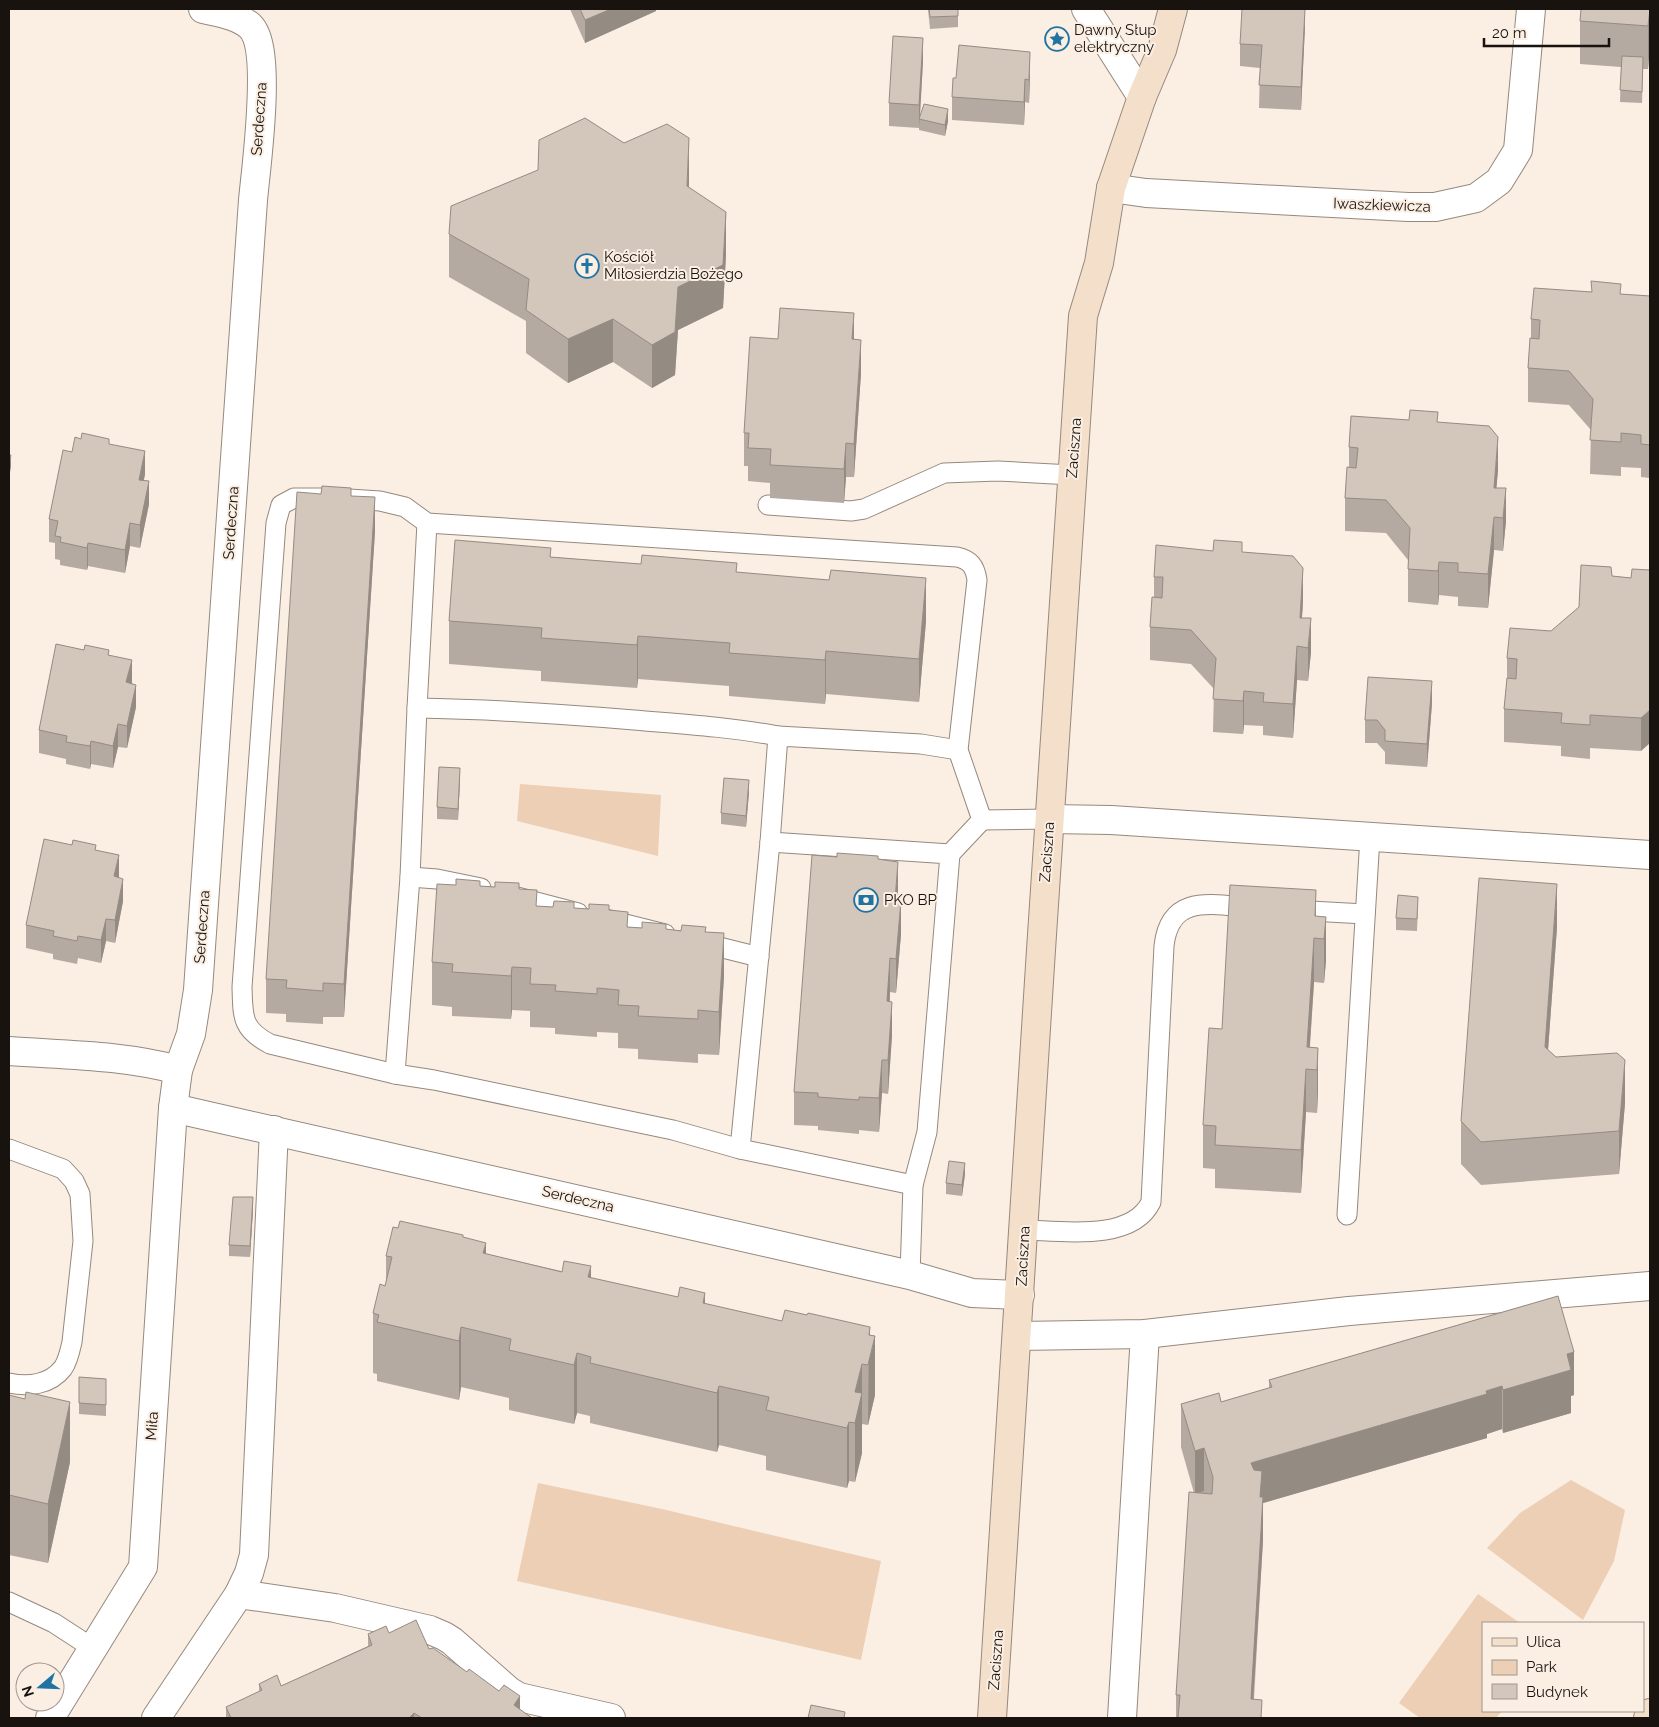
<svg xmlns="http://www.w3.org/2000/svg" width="1659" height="1727" viewBox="0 0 1659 1727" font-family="Raleway,sans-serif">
<rect width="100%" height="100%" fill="#fbeee2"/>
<!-- green -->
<g fill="#edcfb5">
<polygon points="520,784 661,795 658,856 517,821"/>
<polygon points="1571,1480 1625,1510 1614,1561 1583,1620 1487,1548 1520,1513"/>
<polygon points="538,1483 662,1509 881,1561 861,1660 638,1608 517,1581"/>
<polygon points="1478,1594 1520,1623 1483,1623 1483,1711 1502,1711 1496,1718 1420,1718 1399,1703"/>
</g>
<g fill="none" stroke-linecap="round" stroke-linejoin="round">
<!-- lane casing -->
<g stroke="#95897e" stroke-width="21">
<g id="lane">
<path d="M321,498H294L281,505L276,523L242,987C243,1016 241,1029 270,1044L395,1074L434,1080L673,1130L740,1149L913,1185L927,1132L950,854L770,842"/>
<path d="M349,499L380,501L405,507L427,523L957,557C970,560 975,566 977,580L958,750L982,820L1049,819"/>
<polyline points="768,505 851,511 864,509 944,473 998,471 1072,475"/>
<polyline points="417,708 427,523"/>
<polyline points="950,854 982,820"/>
<polyline points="410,877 437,879 481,888"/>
<polyline points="513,896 578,913"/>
<polyline points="1292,910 1365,914"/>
<polyline points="605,919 665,934"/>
<polyline points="699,942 759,957"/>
<path d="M395,1074L410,877L417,708C489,709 561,714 634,720C682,724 730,727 778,736"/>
<path d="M9,1149L63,1169L74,1181L80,1194L83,1241L72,1342C70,1351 68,1361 63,1368C50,1385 28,1387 9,1383"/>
<polyline points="740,1149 770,842 778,736 921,744 958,750"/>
<polyline points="1347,1215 1370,837"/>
<path d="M1025,1230C1061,1231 1132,1242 1151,1202L1164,946C1170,892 1214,905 1254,908"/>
<polyline points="910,1275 913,1185"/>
<polyline points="9,1602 54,1623 94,1649"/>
</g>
</g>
<!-- street casing -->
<g stroke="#95897e" stroke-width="30">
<g id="street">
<polyline points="1086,9 1142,97"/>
<polyline points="1111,188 1146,193 1408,207 1435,207 1476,198 1499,181 1518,150 1531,9"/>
<polyline points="1049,819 1111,820 1650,855"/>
<path d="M9,1051C65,1055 124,1055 178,1070"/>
<polyline points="173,1108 910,1275 972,1293 1020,1295"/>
<polyline points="1018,1336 1145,1334 1349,1311 1650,1286"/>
<polyline points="239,1594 249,1573 254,1555 274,1130"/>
<path d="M50,1718L143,1567L173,1108L178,1070L191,1034L198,990L253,200C256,167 273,48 250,26C237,15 219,13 203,9"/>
<polyline points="156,1718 239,1594 335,1608 430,1630 444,1636 452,1641 509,1691 519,1697 611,1718"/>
<polyline points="1122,1718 1145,1334"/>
</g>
</g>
<!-- secondary casing -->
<g stroke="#95897e" stroke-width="30">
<g id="secondary">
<path d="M992,1718C1023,1251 1050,783 1083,316L1099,263L1111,188L1142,97L1162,50L1173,9"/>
<polyline points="1648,1718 1650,1713"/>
</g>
</g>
<!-- lane -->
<use href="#lane" stroke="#fff" stroke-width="19"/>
<!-- street -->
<use href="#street" stroke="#fff" stroke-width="28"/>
<!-- secondary -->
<use href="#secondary" stroke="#f4dfca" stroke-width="28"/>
</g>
<!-- wall -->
<g fill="#b5aaa1">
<polygon points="570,9 656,9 656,11 585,43"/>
<polygon points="928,9 958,9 958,27 930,29"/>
<polygon points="1650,9 1650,44 1648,69 1643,69 1642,103 1620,102 1621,67 1580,64 1580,21"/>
<polygon points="1305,26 1301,110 1259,108 1260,68 1240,66 1240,44"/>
<polygon points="923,61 920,118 948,121 945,136 919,130 919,124 919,128 889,126 889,103"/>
<polygon points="1030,74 1029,103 1025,102 1024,125 952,120 952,97"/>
<polygon points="624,143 689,181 689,187 726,255 723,308 678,330 675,375 652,388 613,362 568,383 526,353 526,321 449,277 449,234"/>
<polygon points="1621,294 1650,296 1650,478 1641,477 1641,468 1621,467 1621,476 1590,474 1591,430 1569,405 1528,402 1528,368 1531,339 1531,319"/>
<polygon points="778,339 854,339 861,373 854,477 846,477 844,503 770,498 770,483 748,481 748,466 744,466 744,433"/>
<polygon points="1438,422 1498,470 1496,488 1506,521 1503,551 1494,550 1488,608 1458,606 1458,597 1439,595 1438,605 1408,602 1408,560 1386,533 1345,531 1345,498 1349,467 1349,447"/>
<polygon points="109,444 145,474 144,480 149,504 140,548 130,546 125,573 88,566 87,570 60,565 60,560 55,559 55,543 49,542 49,519 72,452"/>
<polygon points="351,496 375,531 344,1017 323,1017 323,1024 286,1022 286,1014 266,1013 266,979"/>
<polygon points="1213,551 1242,552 1303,601 1302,618 1311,652 1308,681 1297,680 1293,738 1263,735 1263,726 1244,725 1243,734 1213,732 1214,689 1191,664 1150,660 1150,627 1154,597 1154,577"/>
<polygon points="551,557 737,572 926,621 919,702 826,694 825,704 729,696 729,686 638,679 637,688 541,681 541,671 449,664 449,621"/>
<polygon points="1650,570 1641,751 1590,748 1590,759 1561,756 1561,746 1504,742 1504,709 1507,678 1507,658 1551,631 1579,607 1612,576 1631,578"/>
<polygon points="109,655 132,683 136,707 127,748 118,747 113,768 91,764 90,769 66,764 66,759 39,753 39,730"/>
<polygon points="1432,703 1427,767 1385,764 1385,752 1377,743 1365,743 1365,720"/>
<polygon points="460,779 458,820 437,819 437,807"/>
<polygon points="749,792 746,827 721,824 721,813"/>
<polygon points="96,850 119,878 123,901 115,943 106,941 101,963 78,958 77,964 53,959 53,954 26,948 26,925"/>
<polygon points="878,859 898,895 898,900 901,934 896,993 890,992 890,1001 892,1035 888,1094 882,1093 879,1132 859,1130 859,1134 818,1130 818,1126 794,1125 794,1092"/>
<polygon points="480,886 519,889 537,906 609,910 628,927 706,932 724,976 719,1055 698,1054 698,1063 638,1059 638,1049 618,1048 618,1033 597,1032 597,1037 555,1034 555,1028 530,1027 530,1011 512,1010 511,1019 452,1016 452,1007 432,1005 432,962"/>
<polygon points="1418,908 1417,931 1396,930 1396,918"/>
<polygon points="1316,916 1326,917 1326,960 1324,983 1314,982 1310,1047 1318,1048 1318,1091 1317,1113 1306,1112 1301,1193 1215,1188 1215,1169 1203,1168 1203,1125 1222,1029"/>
<polygon points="1557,927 1548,1050 1556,1057 1625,1103 1619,1174 1481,1185 1461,1164 1461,1121"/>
<polygon points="965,1174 962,1196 946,1194 946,1183"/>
<polygon points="253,1209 250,1257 229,1256 229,1245"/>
<polygon points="463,1237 486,1254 782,1321 870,1335 875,1395 868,1425 862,1424 862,1453 855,1482 849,1481 847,1488 766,1470 766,1456 719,1445 717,1452 590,1423 590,1416 577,1413 574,1424 509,1410 509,1398 461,1387 459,1400 377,1381 377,1374 373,1373 373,1313 386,1282 386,1256"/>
<polygon points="1558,1296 1574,1395 1571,1396 1571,1413 1503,1433 1502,1429 1487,1434 1487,1438 1263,1503 1263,1540 1254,1699 1262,1718 1176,1718 1176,1695 1194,1493 1181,1447 1181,1404 1221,1402 1269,1388 1269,1380"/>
<polygon points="79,1377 106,1379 106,1416 79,1414"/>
<polygon points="9,1395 70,1462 48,1563 9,1555"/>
<polygon points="389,1633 429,1649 532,1718 226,1718 226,1707 259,1692 259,1684 281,1686 368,1646 368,1634"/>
</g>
<!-- shaded-wall -->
<g fill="#948b83">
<polygon points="611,9 656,9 656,11 585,43 585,20"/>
<polygon points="1305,9 1305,26 1301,110 1301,87"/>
<polygon points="1650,9 1650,44 1648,69 1648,26"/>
<polygon points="923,38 923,61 919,128 919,105"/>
<polygon points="1030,52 1030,74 1029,103 1029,80"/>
<polygon points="1025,79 1025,102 1024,125 1024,102"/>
<polygon points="948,109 948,121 945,136 945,125"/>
<polygon points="689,138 689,181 687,229 687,186"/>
<polygon points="726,212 726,255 723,308 678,330 675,375 652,388 652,345 678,287"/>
<polygon points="854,313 854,346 852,339"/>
<polygon points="613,319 613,362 568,383 568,339"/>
<polygon points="861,340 861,373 854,477 854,444"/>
<polygon points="1498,437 1498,470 1494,517 1494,488"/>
<polygon points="846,443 846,477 844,503 844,469"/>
<polygon points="145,451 145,474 139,502 139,480"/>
<polygon points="11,455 11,467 9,478 9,467"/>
<polygon points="149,481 149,504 140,548 140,525"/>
<polygon points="1506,488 1506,521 1503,551 1503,518"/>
<polygon points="375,497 375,531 344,1017 344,984"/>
<polygon points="1494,517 1494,550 1488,608 1488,574"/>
<polygon points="130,523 130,546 125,573 125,550"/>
<polygon points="88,543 88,566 87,570 87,548"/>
<polygon points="1439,562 1439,595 1438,605 1438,571"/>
<polygon points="1303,568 1303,601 1300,647 1300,618"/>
<polygon points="926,578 926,621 919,702 919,659"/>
<polygon points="1311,618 1311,652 1308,681 1308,648"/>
<polygon points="638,636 638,679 637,688 637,645"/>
<polygon points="1297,646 1297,680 1293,738 1293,704"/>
<polygon points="826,651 826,694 825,704 825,660"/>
<polygon points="132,660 132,683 126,705 126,682"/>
<polygon points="1432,681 1432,703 1427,767 1427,744"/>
<polygon points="136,685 136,707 127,748 127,726"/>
<polygon points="1244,691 1244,725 1243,734 1243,701"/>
<polygon points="1650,710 1650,743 1641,751 1641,718"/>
<polygon points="118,724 118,747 113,768 113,746"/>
<polygon points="91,741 91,764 90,769 90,746"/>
<polygon points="460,768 460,779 458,820 458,809"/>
<polygon points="749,780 749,792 746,827 746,816"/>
<polygon points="119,855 119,878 114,876"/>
<polygon points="898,862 898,895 895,933 895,900"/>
<polygon points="123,879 123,901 115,943 115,920"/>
<polygon points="1557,884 1557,927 1545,1091 1545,1047"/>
<polygon points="1316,890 1316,934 1315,916"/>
<polygon points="901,900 901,934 896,993 896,959"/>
<polygon points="1326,917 1326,960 1324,983 1324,939"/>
<polygon points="106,919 106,941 101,963 101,940"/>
<polygon points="724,933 724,976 719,1055 719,1012"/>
<polygon points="1314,938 1314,982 1308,1069 1307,1047"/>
<polygon points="890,958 890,992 887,1035 887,1001"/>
<polygon points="512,967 512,1010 511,1019 511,976"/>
<polygon points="892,1002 892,1035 888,1094 888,1060"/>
<polygon points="1318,1048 1318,1091 1317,1113 1317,1070"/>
<polygon points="882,1060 882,1093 879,1132 879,1098"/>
<polygon points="1625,1060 1625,1103 1619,1174 1619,1131"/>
<polygon points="1306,1069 1306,1112 1301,1193 1301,1150"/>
<polygon points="965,1163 965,1174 962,1196 962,1185"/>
<polygon points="253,1197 253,1209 250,1257 250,1246"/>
<polygon points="486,1243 486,1302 483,1253"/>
<polygon points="591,1266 591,1326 588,1277"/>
<polygon points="705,1293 705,1352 703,1303"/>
<polygon points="461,1327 461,1387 459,1400 459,1341"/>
<polygon points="870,1327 870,1358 875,1336 875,1395 868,1425 869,1335"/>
<polygon points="1574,1352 1574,1395 1571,1396 1571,1413 1503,1433 1503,1390 1567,1354"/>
<polygon points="577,1353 577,1413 574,1424 574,1365"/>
<polygon points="862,1364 862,1453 855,1482 855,1392"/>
<polygon points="719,1386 719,1445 717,1452 717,1393"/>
<polygon points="1502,1386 1502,1429 1487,1434 1487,1438 1263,1503 1263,1540 1252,1718 1251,1699 1251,1463"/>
<polygon points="70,1402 70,1462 48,1563 48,1504"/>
<polygon points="849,1422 849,1481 847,1488 847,1428"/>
<polygon points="1204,1448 1204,1491 1195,1494 1195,1451"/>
<polygon points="520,1696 520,1718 514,1705"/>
<polygon points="414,1713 414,1718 409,1718"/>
</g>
<!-- building -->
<g fill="#d3c6bb" stroke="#948b83">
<polygon points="580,9 611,9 585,20"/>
<polygon points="929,9 958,9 958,16 930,17"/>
<polygon points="1242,9 1305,9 1301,87 1259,85 1262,45 1240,44"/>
<polygon points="1581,9 1650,9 1648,26 1580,21"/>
<polygon points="893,36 923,38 919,105 889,103"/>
<polygon points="959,45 1030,52 1029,80 1025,79 1024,102 952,97 953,78 956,78"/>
<polygon points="1622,56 1643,57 1642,92 1620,90"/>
<polygon points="924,104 948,109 945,125 919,119"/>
<polygon points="585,118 624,143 667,124 689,138 687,186 726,212 723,265 678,287 675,332 652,345 613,319 568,339 526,310 529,279 449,234 451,206 538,170 539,140"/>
<polygon points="1591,281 1621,284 1620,294 1650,296 1650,445 1641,444 1641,435 1621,433 1621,442 1590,440 1593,399 1569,371 1528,368 1530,338 1539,339 1540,320 1531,319 1534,288 1592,292"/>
<polygon points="780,308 854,313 852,339 861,340 854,444 846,443 844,469 770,465 771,449 748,448 749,433 744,433 750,337 778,339"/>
<polygon points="1410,410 1438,412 1437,422 1489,426 1498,437 1494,488 1506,488 1503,518 1494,517 1488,574 1458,572 1458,563 1439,562 1438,571 1408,569 1410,528 1386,500 1345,498 1347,467 1356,468 1358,448 1349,447 1351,416 1409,420"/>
<polygon points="82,433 109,439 109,444 145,451 139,480 149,481 140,525 130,523 125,550 88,543 87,548 60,542 61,537 55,536 58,521 49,519 63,450 72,452 75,437 81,439"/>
<polygon points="9,455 11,455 9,467"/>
<polygon points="322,486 351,488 351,496 375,497 344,984 323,983 323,991 286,988 287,980 266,979 297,492 321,494"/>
<polygon points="455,540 551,548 550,557 641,564 642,555 737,563 736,572 829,580 831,570 926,578 919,659 826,651 825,660 729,653 730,643 638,636 637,645 541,638 542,628 449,621"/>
<polygon points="1214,540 1242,542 1242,552 1293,556 1303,568 1300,618 1311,618 1308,648 1297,646 1293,704 1263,702 1264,693 1244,691 1243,701 1213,699 1216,658 1191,630 1150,627 1152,597 1162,598 1163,577 1154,577 1156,545 1213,551"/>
<polygon points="1581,565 1611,567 1612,576 1631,578 1632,569 1650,570 1650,710 1641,718 1590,715 1590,725 1561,723 1562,713 1504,709 1507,678 1516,679 1517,659 1507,658 1510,628 1551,631 1579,607"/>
<polygon points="56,644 84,650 85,645 109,650 108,655 132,660 126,682 136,685 127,726 118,724 113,746 91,741 90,746 66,742 67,736 39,730"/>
<polygon points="1368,677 1432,681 1427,744 1385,741 1385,730 1377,720 1365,720"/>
<polygon points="439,767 460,768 458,809 437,807"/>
<polygon points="724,778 749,780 746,816 721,813"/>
<polygon points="44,839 72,845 73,840 96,845 95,850 119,855 114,876 123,879 115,920 106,919 101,940 78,936 77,941 53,936 54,931 26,925"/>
<polygon points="837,853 878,856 878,859 898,862 895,900 901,900 896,959 890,958 887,1001 892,1002 888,1060 882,1060 879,1098 859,1097 859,1100 818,1097 818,1093 794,1092 812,855 837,857"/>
<polygon points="1479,878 1557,884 1545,1047 1556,1057 1617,1053 1625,1060 1619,1131 1481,1142 1461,1121"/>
<polygon points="456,879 480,881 480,886 495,887 495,882 519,883 519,889 537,890 536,906 553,907 554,901 574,902 574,908 589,909 589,904 609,905 609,910 628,912 627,927 642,928 642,922 666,924 666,929 681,931 682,925 706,927 705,932 724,933 719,1012 698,1010 698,1019 638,1016 639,1006 618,1005 619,990 597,988 597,994 555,991 556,985 530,984 531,968 512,967 511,976 452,972 453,964 432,962 437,884 456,885"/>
<polygon points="1230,885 1316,890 1315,916 1326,917 1324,939 1314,938 1307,1047 1318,1048 1317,1070 1306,1069 1301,1150 1215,1145 1216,1126 1203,1125 1209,1028 1222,1029"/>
<polygon points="1398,895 1418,897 1417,919 1396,918"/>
<polygon points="949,1161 965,1163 962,1185 946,1183"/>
<polygon points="233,1197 253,1197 250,1246 229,1245"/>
<polygon points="400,1221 463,1235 463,1237 486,1243 483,1253 562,1272 564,1261 591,1266 588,1277 678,1297 680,1287 705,1293 703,1303 782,1321 785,1310 807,1315 808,1313 870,1327 869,1335 875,1336 868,1365 862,1364 855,1392 862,1393 855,1423 849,1422 847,1428 766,1410 769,1397 719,1386 717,1393 590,1363 591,1357 577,1353 574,1365 509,1350 511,1339 461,1327 459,1341 377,1322 379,1315 373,1313 380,1284 385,1286 392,1257 386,1256 393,1227 398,1228"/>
<polygon points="1558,1296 1574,1352 1567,1354 1571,1370 1503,1390 1502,1386 1486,1391 1487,1394 1251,1463 1254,1470 1262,1471 1260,1497 1263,1497 1251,1699 1262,1700 1261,1718 1178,1718 1180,1695 1176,1695 1189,1492 1212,1494 1213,1477 1204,1448 1195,1451 1181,1404 1219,1393 1221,1402 1272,1387 1269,1380"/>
<polygon points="79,1377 106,1379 106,1405 79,1403"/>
<polygon points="26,1392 70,1402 48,1504 9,1495 9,1395 25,1399"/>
<polygon points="416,1620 429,1649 433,1648 467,1672 469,1669 499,1691 504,1685 520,1696 514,1705 532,1718 422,1718 414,1713 409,1718 231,1718 226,1707 262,1690 259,1684 277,1675 281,1686 372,1645 368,1634 386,1626 389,1633"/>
<polygon points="811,1705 845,1712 844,1718 808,1718"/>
</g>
<!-- icons -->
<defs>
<g id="sight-ring" transform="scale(1.25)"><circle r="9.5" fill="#fbeee2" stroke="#1f74a4" stroke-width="1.5"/><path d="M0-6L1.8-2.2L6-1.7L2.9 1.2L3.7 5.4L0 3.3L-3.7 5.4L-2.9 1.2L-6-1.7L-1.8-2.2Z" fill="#1f74a4"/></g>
<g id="church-ring" transform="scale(1.25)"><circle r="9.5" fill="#fbeee2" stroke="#1f74a4" stroke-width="1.5"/><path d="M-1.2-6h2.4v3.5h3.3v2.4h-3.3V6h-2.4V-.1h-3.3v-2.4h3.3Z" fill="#1f74a4"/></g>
<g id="bank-ring" transform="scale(1.25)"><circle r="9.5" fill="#fbeee2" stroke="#1f74a4" stroke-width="1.5"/><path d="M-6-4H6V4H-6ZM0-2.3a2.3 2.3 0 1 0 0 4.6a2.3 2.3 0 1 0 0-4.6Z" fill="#1f74a4"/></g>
</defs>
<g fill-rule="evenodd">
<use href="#sight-ring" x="1057" y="39"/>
<use href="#church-ring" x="587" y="266"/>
<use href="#bank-ring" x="866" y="900"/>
</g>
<g text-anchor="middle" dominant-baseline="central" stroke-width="4" stroke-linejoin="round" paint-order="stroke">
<!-- poi labels -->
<g font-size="15" fill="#18130f" stroke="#fbeee2" text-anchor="start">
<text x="1074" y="30">Dawny Słup<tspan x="1074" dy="17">elektryczny</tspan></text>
<text x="604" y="257">Kościół<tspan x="604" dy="17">Miłosierdzia Bożego</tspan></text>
<text x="884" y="900">PKO BP</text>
</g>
<!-- street labels -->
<g font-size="15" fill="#18130f" stroke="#fbeee2">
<text transform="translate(259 119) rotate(-86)">Serdeczna</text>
<text transform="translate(1382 205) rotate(2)">Iwaszkiewicza</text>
<text transform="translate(1074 448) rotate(-86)">Zaciszna</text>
<text transform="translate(231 523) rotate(-86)">Serdeczna</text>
<text transform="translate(1047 852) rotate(-86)">Zaciszna</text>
<text transform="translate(202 927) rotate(-86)">Serdeczna</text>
<text transform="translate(578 1199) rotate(13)">Serdeczna</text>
<text transform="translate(1023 1256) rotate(-87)">Zaciszna</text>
<text transform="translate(152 1426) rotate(-86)">Miła</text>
<text transform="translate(996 1660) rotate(-86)">Zaciszna</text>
</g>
</g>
<!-- border -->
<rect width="1659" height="1727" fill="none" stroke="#18130f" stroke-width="20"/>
<!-- legend -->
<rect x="1482" y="1622" width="162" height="90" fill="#fbeee2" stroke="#a0968e"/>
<rect x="1492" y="1638" width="25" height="8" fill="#f4dfca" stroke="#a0968e"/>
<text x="1526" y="1647" font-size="15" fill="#18130f">Ulica</text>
<rect x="1492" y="1660" width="25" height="15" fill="#edcfb5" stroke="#a0968e"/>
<text x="1526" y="1672" font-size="15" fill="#18130f">Park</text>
<rect x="1492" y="1684" width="25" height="15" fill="#d3c6bb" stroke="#a0968e"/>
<text x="1526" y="1697" font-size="15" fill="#18130f">Budynek</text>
<!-- north arrow -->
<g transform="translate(40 1687) rotate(251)"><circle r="24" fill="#fbeee2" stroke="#a0968e"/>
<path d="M0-4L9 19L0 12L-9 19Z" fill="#1f74a4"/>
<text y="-8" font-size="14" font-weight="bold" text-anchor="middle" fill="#18130f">N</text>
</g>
<!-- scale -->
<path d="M1484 38v8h125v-8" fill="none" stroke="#18130f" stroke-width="2.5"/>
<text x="1492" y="38" font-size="15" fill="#18130f" stroke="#fbeee2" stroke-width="4" paint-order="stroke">20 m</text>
</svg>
